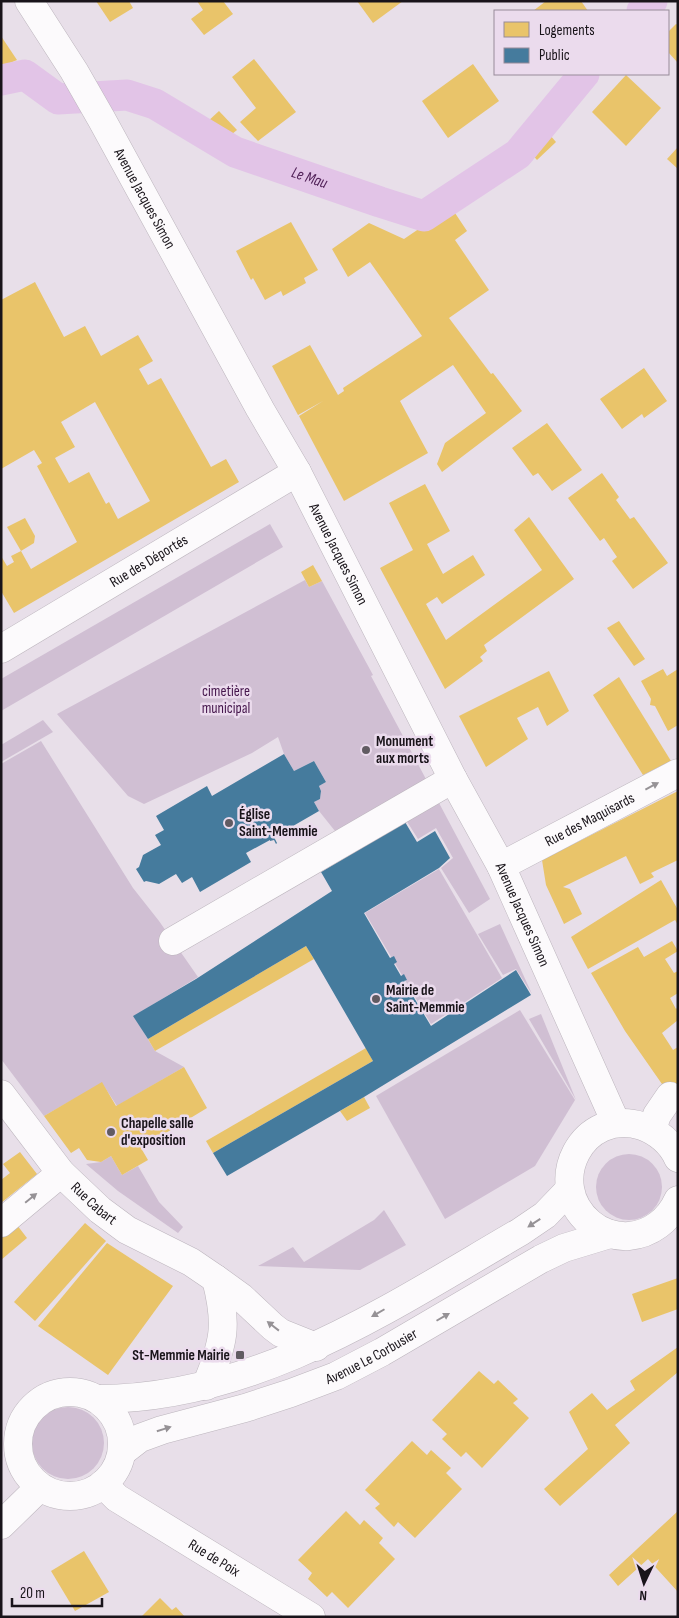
<svg xmlns="http://www.w3.org/2000/svg" width="679" height="1618" viewBox="0 0 679 1618" font-family="'Sofia Sans Condensed',sans-serif">
<rect width="100%" height="100%" fill="#e8dfe9"/>
<!-- green -->
<g fill="#d0bfd3">
<polygon points="270,524 283,547 1,711 1,679"/>
<polygon points="305,580 309,587 322,581 373,675 371,676 427,781 335,831 319,811 314,802 320,799 321,791 319,786 326,782 314,761 294,771 284,754 278,737 252,753 144,804 128,796 57,714"/>
<polygon points="43,720 53,732 1,762 1,745"/>
<polygon points="41,741 133,888 159,921 198,977 134,1016 155,1051 184,1067 117,1106 102,1083 44,1116 1,1059 1,764"/>
<polygon points="439,803 490,899 469,913 441,868 453,858 436,828 418,839 406,820"/>
<polygon points="439,869 502,978 431,1024 365,913"/>
<polygon points="500,924 532,994 516,969 503,975 478,934"/>
<polygon points="520,1010 575,1100 535,1166 445,1219 376,1096"/>
<polygon points="541,1014 576,1100 529,1019"/>
<circle cx="629" cy="1187" r="33"/>
<polygon points="111,1156 122,1175 138,1166 159,1202 183,1227 178,1233 118,1191 86,1164 101,1162"/>
<polygon points="384,1210 406,1245 360,1270 258,1266 293,1247 304,1262 374,1220"/>
<circle cx="68" cy="1443" r="36"/>
</g>
<!-- homes -->
<g fill="#e9c46a" fill-rule="evenodd">
<polygon points="96,1 129,1 133,8 110,22"/>
<polygon points="197,1 223,1 233,14 204,35 191,19 203,10"/>
<polygon points="357,1 403,1 373,23"/>
<polygon points="546,1 581,1 588,11 533,11"/>
<polygon points="676,24 678,25 678,63 668,52 668,32"/>
<polygon points="1,36 17,60 1,67"/>
<polygon points="254,59 296,112 258,141 240,122 256,108 232,77"/>
<polygon points="473,64 499,101 448,138 422,101"/>
<polygon points="626,75 661,108 626,146 592,112"/>
<polygon points="219,111 237,130 227,138 206,123"/>
<polygon points="549,134 556,142 537,160 530,152"/>
<polygon points="678,147 678,169 667,159"/>
<polygon points="451,207 467,231 455,240 489,290 449,318 491,374 493,373 522,411 442,472 437,464 445,443 486,413 453,365 400,401 428,453 344,501 299,416 323,401 298,415 272,366 310,345 338,395 344,391 343,388 422,336 370,262 348,277 332,249 369,223 404,239"/>
<polygon points="291,222 318,270 304,278 306,283 283,296 281,291 265,300 253,278 251,280 236,251"/>
<path d="M35,282L64,337L85,326L101,356L138,335L153,361L139,369L148,385L161,378L211,467L226,459L239,482L14,613L1,591V556L7,566L14,562L11,556L21,551L31,569L77,542L37,466L42,463L34,450L1,469V300ZM95,402L150,501L118,519L109,502L106,504L89,472L69,483L55,458L75,447L61,422Z"/>
<polygon points="644,368 667,401 644,418 642,414 622,429 600,399"/>
<polygon points="547,423 582,470 552,491 538,473 533,476 512,448"/>
<polygon points="602,473 619,497 616,500 630,519 634,517 668,563 633,589 612,561 617,557 604,538 600,541 568,498"/>
<polygon points="425,484 450,531 427,544 443,574 473,555 485,575 442,604 437,597 426,604 446,640 542,570 514,530 529,517 574,579 484,645 487,651 480,657 483,661 445,689 380,568 413,550 389,503"/>
<polygon points="25,518 35,536 34,543 21,551 7,527"/>
<polygon points="313,565 322,581 309,587 301,572"/>
<polygon points="619,621 645,659 634,666 607,628"/>
<polygon points="663,669 667,676 678,669 678,725 668,731 655,706 650,705 651,699 641,681"/>
<polygon points="549,671 569,711 547,726 538,707 517,718 528,739 486,767 459,716"/>
<polygon points="619,677 671,761 643,775 593,695"/>
<polygon points="678,791 678,860 651,873 654,877 640,884 626,856 563,887 570,889 582,914 564,924 546,885 542,860"/>
<polygon points="661,880 678,910 678,925 675,920 588,969 571,937"/>
<polygon points="672,941 678,951 665,959 674,973 678,971 678,993 670,998 676,1009 678,1007 678,1020 662,1033 673,1050 678,1047 678,1107 625,1031 591,973 638,947 644,957"/>
<polygon points="306,946 314,959 155,1051 148,1039"/>
<polygon points="366,1048 373,1061 213,1153 206,1141"/>
<polygon points="184,1067 207,1108 141,1148 148,1160 122,1175 111,1156 101,1162 87,1160 79,1148 71,1153 44,1116 102,1082 116,1106"/>
<polygon points="364,1097 370,1108 347,1121 340,1111"/>
<polygon points="20,1152 37,1174 1,1203 1,1180 10,1173 3,1164"/>
<polygon points="85,1223 106,1241 35,1321 14,1302"/>
<polygon points="17,1225 27,1238 1,1260 1,1237"/>
<polygon points="107,1243 173,1286 108,1375 38,1326"/>
<polygon points="678,1278 678,1309 642,1322 632,1294"/>
<polygon points="678,1347 678,1372 615,1425 630,1443 560,1506 544,1489 588,1449 569,1412 592,1393 607,1410 635,1390 630,1381"/>
<polygon points="479,1371 494,1384 498,1380 518,1399 513,1403 529,1418 482,1468 466,1452 461,1457 442,1439 447,1434 432,1420"/>
<polygon points="412,1441 427,1455 431,1450 451,1468 446,1473 462,1489 415,1538 398,1522 394,1527 375,1508 380,1504 365,1490"/>
<polygon points="346,1511 360,1525 364,1520 383,1538 379,1543 395,1559 348,1608 332,1592 327,1597 308,1579 312,1573 298,1560"/>
<polygon points="678,1511 678,1592 648,1559 618,1586 609,1575"/>
<polygon points="84,1551 109,1592 75,1611 51,1571"/>
<polygon points="160,1598 172,1610 176,1607 185,1617 141,1617"/>
</g>
<!-- public -->
<g fill="#457b9d">
<polygon points="284,754 294,771 314,761 326,782 319,786 321,791 320,799 314,802 319,811 274,837 277,843 276,844 274,840 270,841 270,840 246,853 251,862 200,892 192,877 182,883 176,874 159,884 146,881 144,882 136,869 139,867 143,855 161,845 155,835 164,830 156,816 207,786 212,796"/>
<polygon points="405,822 417,842 435,831 450,858 439,868 364,913 390,958 394,956 397,962 394,964 401,976 404,974 407,980 404,981 431,1026 516,970 531,995 364,1097 227,1176 213,1153 373,1061 314,959 306,946 148,1039 133,1016 196,979 332,891 321,872"/>
</g>
<g fill="none" stroke-linecap="round" stroke-linejoin="round">
<!-- canal -->
<g stroke="#e2c4e7" stroke-width="31">
<polyline points="642,11 652,1"/>
<path id="s1" d="M1,80L25,75L58,99L127,95L155,104L235,152L380,202L424,216L518,154L584,74"/>
</g>
<!-- minor casing -->
<g stroke="#bcb5bd" stroke-width="29">
<g id="minor">
<path id="s2" d="M29,1L74,71L102,120L260,409L297,472L453,779L501,866L616,1123"/>
<path id="s3" d="M1,649L297,472"/>
<path id="s4" d="M501,866L678,773"/>
<polyline points="173,941 453,779"/>
<path id="s5" d="M1,1094L61,1173L100,1210L127,1230L191,1262L216,1279L241,1297L273,1327L281,1333L316,1347"/>
<polyline points="652,1129 657,1115 670,1096"/>
<path d="M678,1158C671,1143 658,1132 642,1126C583,1107 543,1183 590,1223C600,1232 615,1237 629,1236C651,1234 669,1220 678,1200"/>
<polyline points="1,1223 61,1173"/>
<path d="M206,1386C224,1343 228,1325 216,1279"/>
<circle cx="70" cy="1444" r="52"/>
<path d="M98,1399C256,1399 389,1308 520,1232L545,1215L569,1190"/>
<path id="s6" d="M122,1452L140,1438L162,1430L245,1408L291,1393L336,1376L382,1352L541,1259L564,1248L610,1234"/>
<path id="s7" d="M103,1484L117,1498L311,1617"/>
<polyline points="1,1525 40,1487"/>
</g>
</g>
<!-- minor -->
<use href="#minor" stroke="#fcfafc" stroke-width="28"/>
</g>
<!-- one-way arrows -->
<defs><path id="oneway-solid" d="M-6-.8H1V-3.2L6.5 0L1 3.2V.8H-6Z" transform="scale(1.25)"/></defs>
<g fill="#969296">
<use href="#oneway-solid" transform="translate(652 786) rotate(-28)"/>
<use href="#oneway-solid" transform="translate(31 1198) rotate(-39)"/>
<use href="#oneway-solid" transform="translate(534 1223) rotate(147)"/>
<use href="#oneway-solid" transform="translate(378 1313) rotate(150)"/>
<use href="#oneway-solid" transform="translate(443 1317) rotate(-30)"/>
<use href="#oneway-solid" transform="translate(273 1326) rotate(-142)"/>
<use href="#oneway-solid" transform="translate(164 1429) rotate(-17)"/>
</g>
<!-- markers -->
<g fill="#615b62" stroke="#ebdbed" stroke-width="2">
<circle cx="366" cy="750" r="5"/>
<circle cx="229" cy="823" r="5"/>
<circle cx="376" cy="999" r="5"/>
<circle cx="111" cy="1132" r="5"/>
<rect x="235" y="1350" width="10" height="10" rx="2.5"/>
</g>
<g text-anchor="middle" dominant-baseline="central" stroke-width="5" stroke-linejoin="round" paint-order="stroke">
<!-- street labels -->
<g font-size="15" fill="#19141a" stroke="#ebdbed">
<text stroke="none"><textPath href="#s2" startOffset="229">Avenue Jacques Simon</textPath></text>
<text stroke="none"><textPath href="#s2" startOffset="634">Avenue Jacques Simon</textPath></text>
<text stroke="none"><textPath href="#s3" startOffset="172">Rue des Déportés</textPath></text>
<text stroke="none"><textPath href="#s4" startOffset="100">Rue des Maquisards</textPath></text>
<text stroke="none"><textPath href="#s2" startOffset="1039">Avenue Jacques Simon</textPath></text>
<text stroke="none"><textPath href="#s5" startOffset="144">Rue Cabart</textPath></text>
<text stroke="none"><textPath href="#s6" startOffset="269">Avenue Le Corbusier</textPath></text>
<text stroke="none"><textPath href="#s7" startOffset="134">Rue de Poix</textPath></text>
</g>
<!-- park labels -->
<g font-size="15" fill="#45164c" stroke="#ebdbed">
<text x="226" y="691">cimetière<tspan x="226" dy="17">municipal</tspan></text>
</g>
<!-- poi labels -->
<g font-size="15" font-weight="bold" fill="#19141a" stroke="#ebdbed" text-anchor="start">
<text x="376" y="741">Monument<tspan x="376" dy="17">aux morts</tspan></text>
<text x="239" y="814">Église<tspan x="239" dy="17">Saint-Memmie</tspan></text>
<text x="386" y="990">Mairie de<tspan x="386" dy="17">Saint-Memmie</tspan></text>
<text x="121" y="1123">Chapelle salle<tspan x="121" dy="17">d'exposition</tspan></text>
<text x="230" y="1355" text-anchor="end">St-Memmie Mairie</text>
</g>
<!-- water labels -->
<g font-size="16" font-style="italic" fill="#53235a" stroke="#ebdbed">
<text stroke="none"><textPath href="#s1" startOffset="336">Le Mau</textPath></text>
</g>
</g>
<!-- border -->
<rect width="679" height="1618" fill="none" stroke="#19141a" stroke-width="5"/>
<!-- legend -->
<rect x="494" y="10" width="175" height="65" fill="#ebdbed" stroke="#978b99"/>
<rect x="504" y="22" width="25" height="15" fill="#e9c46a" stroke="#978b99"/>
<text x="539" y="35" font-size="15" fill="#19141a">Logements</text>
<rect x="504" y="48" width="25" height="15" fill="#457b9d" stroke="#978b99"/>
<text x="539" y="60" font-size="15" fill="#19141a">Public</text>
<!-- north arrow -->
<g transform="translate(644 1583) rotate(184)" stroke="#ebdbed" stroke-width="4" paint-order="stroke">
<path d="M0-4L9 19L0 12L-9 19Z" fill="#19141a"/>
<text y="-8" font-size="14" font-weight="bold" text-anchor="middle" fill="#19141a">N</text>
</g>
<!-- scale -->
<path d="M12 1598v8h90v-8" fill="none" stroke="#19141a" stroke-width="2.5"/>
<text x="20" y="1598" font-size="15" fill="#19141a" stroke="#ebdbed" stroke-width="4" paint-order="stroke">20 m</text>
</svg>
